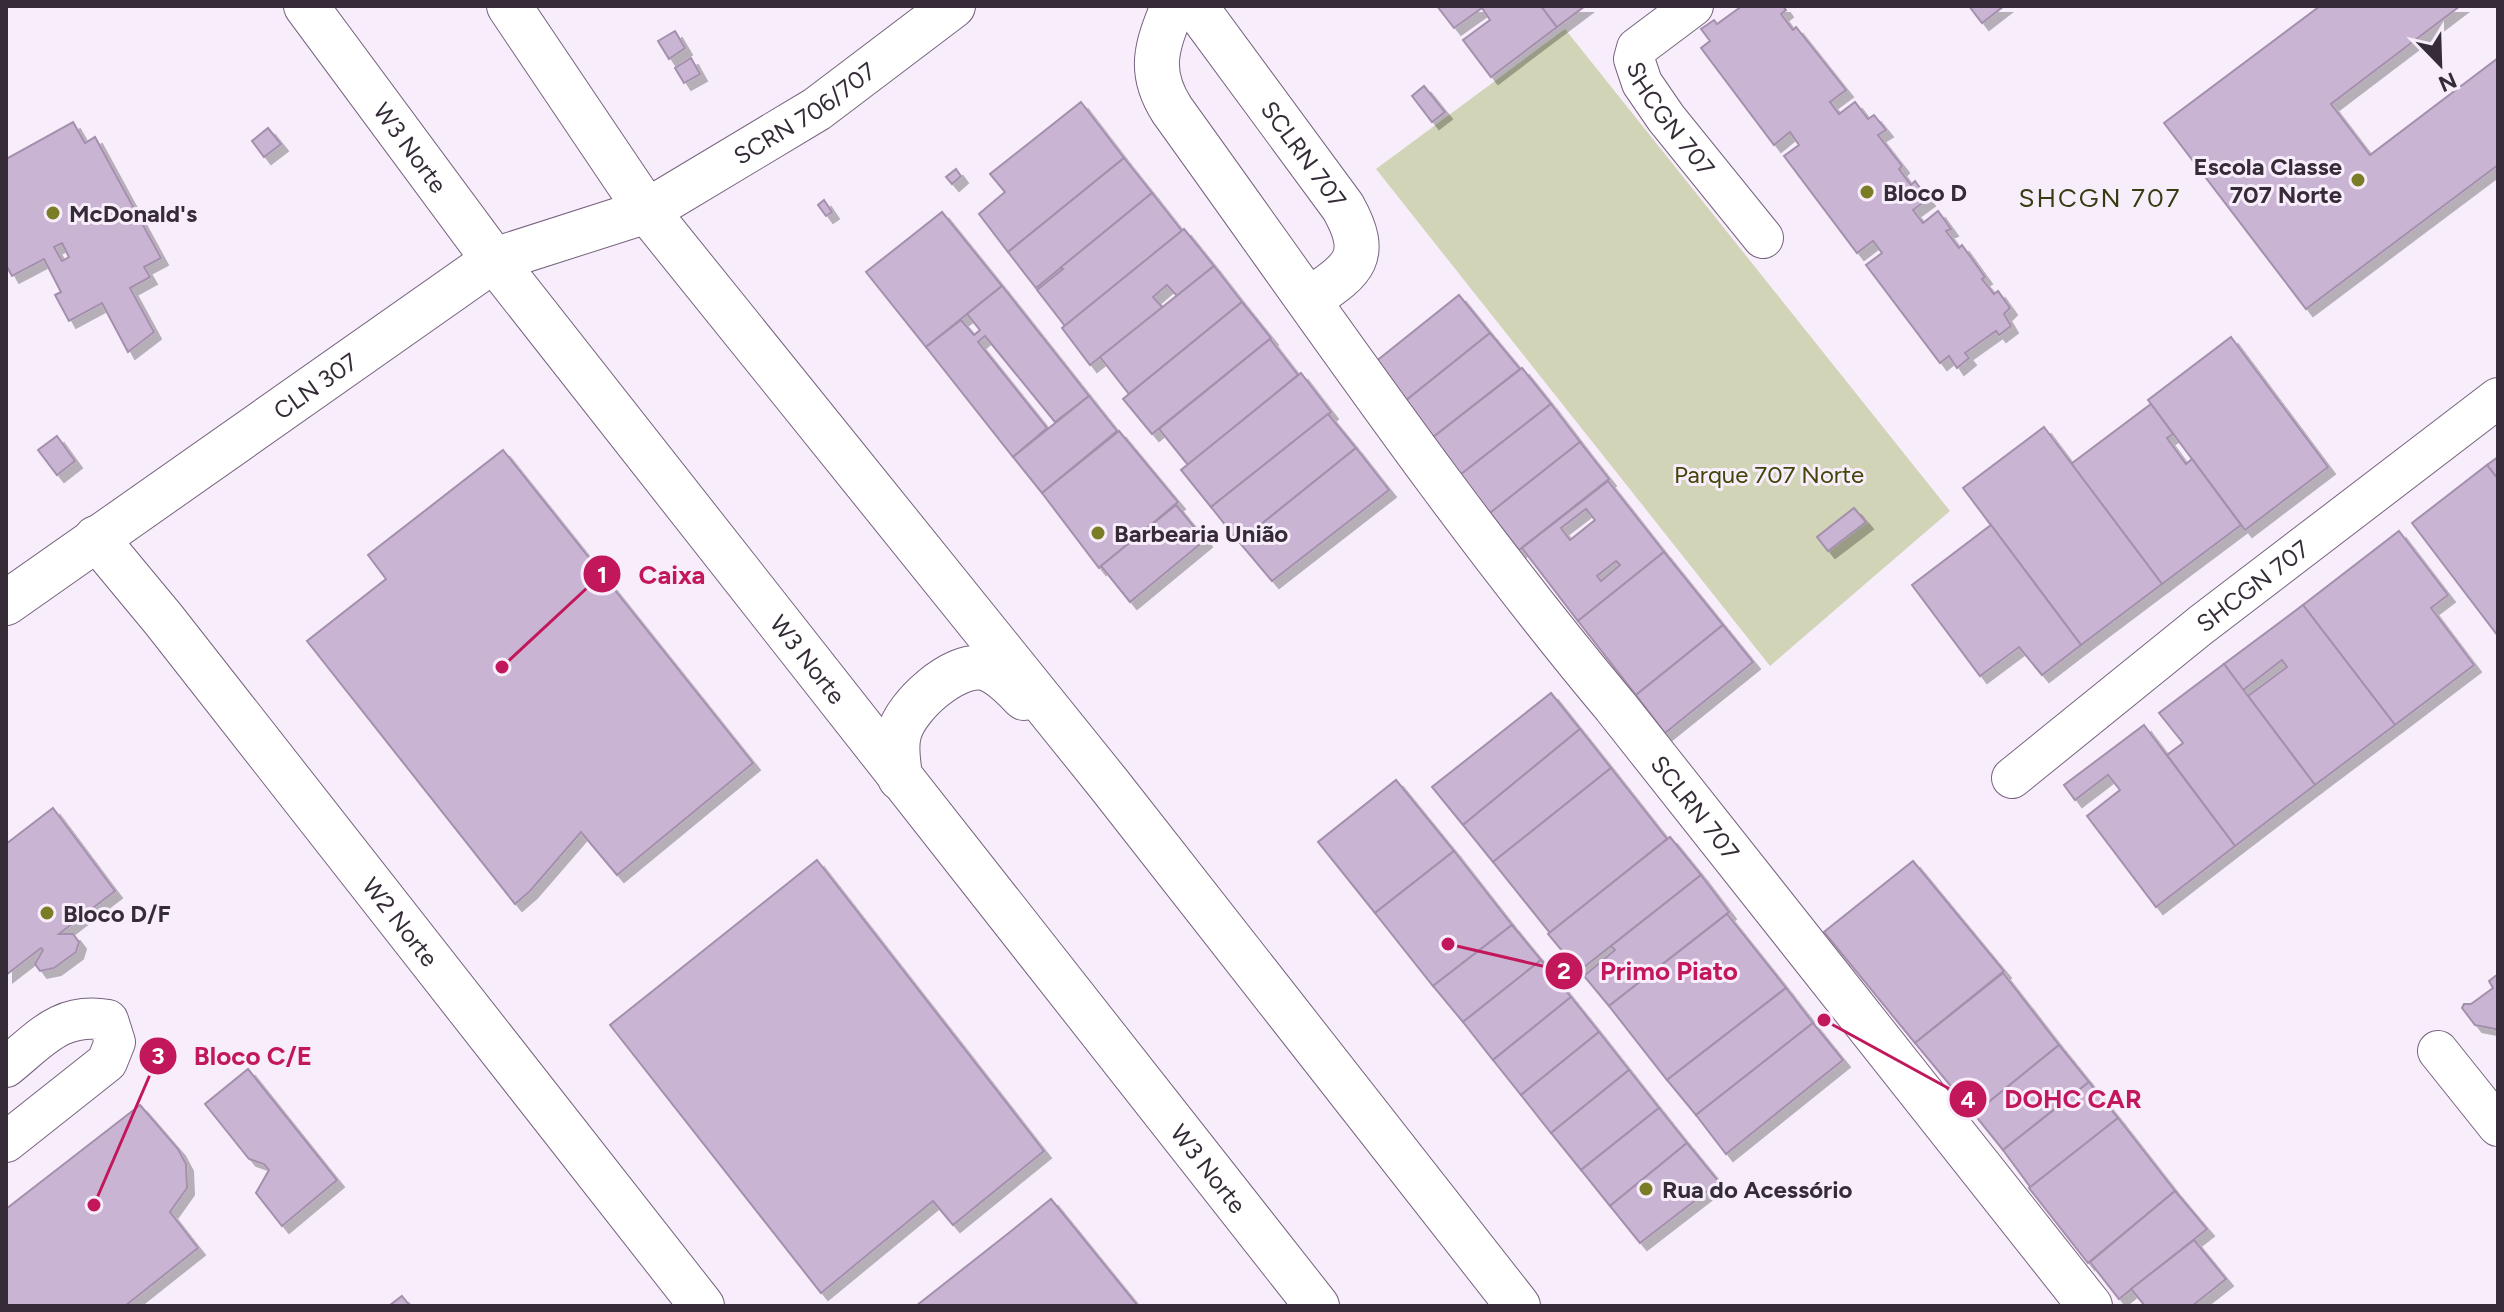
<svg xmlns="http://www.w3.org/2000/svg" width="2504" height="1312" viewBox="0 0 2504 1312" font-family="Figtree,sans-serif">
<defs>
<filter id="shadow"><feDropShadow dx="7" dy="7" stdDeviation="0" flood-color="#0004"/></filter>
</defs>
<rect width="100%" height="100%" fill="#f8eefb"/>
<!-- green -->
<polygon fill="#d1d4b6" points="1565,29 1950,511 1770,666 1376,169"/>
<!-- building -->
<g fill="#cab4d3" stroke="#a48fad" stroke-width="2" fill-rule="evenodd" filter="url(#shadow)">
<polygon points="1437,6 1541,6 1557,27 1491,77 1463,40 1490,20 1482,8 1454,28"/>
<polygon points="1541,6 1585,6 1557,27"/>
<polygon points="1742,6 1783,6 1786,10 1781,14 1793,30 1796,27 1846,90 1830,102 1839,114 1855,102 1868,119 1874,115 1886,130 1878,135 1902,166 1899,169 1911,185 1915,181 1928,199 1913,210 1923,223 1938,211 1951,229 1946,231 1959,248 1962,245 1985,277 1982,279 1994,294 1998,291 2010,308 2004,314 2011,326 1999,335 1996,331 1965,353 1969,358 1957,368 1949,356 1940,363 1866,265 1882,253 1873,241 1857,253 1784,156 1799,145 1790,132 1774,145 1701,48 1710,41 1701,29 1714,20 1717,24"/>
<polygon points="1969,6 2004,6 1982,23"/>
<polygon points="2320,6 2460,6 2331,104 2370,155 2498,58 2498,165 2306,309 2164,123"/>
<polygon points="675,31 685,48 669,59 658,41"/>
<polygon points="691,58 700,74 684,83 675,68"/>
<polygon points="1424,86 1445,112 1432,122 1412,96"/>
<polygon points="1081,102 1124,158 1008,252 979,214 1005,192 990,174"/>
<path d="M73,122L85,143L95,137L161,258L144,267L150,277L130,288L154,332L128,352L102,303L69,321L55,295L61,292L44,259L12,276L6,265V159ZM62,243L69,257L62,261L54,247Z"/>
<polygon points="268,128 281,144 264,157 252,141"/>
<polygon points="1124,158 1152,193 1036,288 1008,252"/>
<polygon points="956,169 961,176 952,184 946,177"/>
<polygon points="1152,193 1182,231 1065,326 1037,290 1063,269 1061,267 1065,264"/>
<polygon points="824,200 832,212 826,216 818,205"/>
<polygon points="942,212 1002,286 926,347 866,272"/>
<polygon points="1184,229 1214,266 1177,296 1167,285 1153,297 1163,308 1090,365 1062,328"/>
<polygon points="1214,266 1242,302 1129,394 1100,357"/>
<polygon points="1002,286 1089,396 1055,422 985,336 978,342 1047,428 1013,457 926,347 961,320 974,335 980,330 967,314"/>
<polygon points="1459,295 1490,333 1404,402 1374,363"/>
<polygon points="1242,302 1271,338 1152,434 1123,399"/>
<polygon points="1490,333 1520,369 1432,438 1404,402"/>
<polygon points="2231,337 2328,467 2245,530 2148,400"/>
<polygon points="1270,339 1298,375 1188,465 1159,429"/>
<polygon points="1522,368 1551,404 1460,475 1432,438"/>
<polygon points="1301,373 1331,412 1211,507 1181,470"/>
<polygon points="1089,396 1117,431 1042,493 1013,457"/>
<polygon points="1551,404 1580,442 1490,513 1460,475"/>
<polygon points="2151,404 2173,434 2167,438 2186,464 2192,459 2241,525 2162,584 2071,464"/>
<polygon points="1328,414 1356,448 1239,542 1211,507"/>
<polygon points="2044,427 2162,584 2081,645 1963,488"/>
<polygon points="1119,431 1178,502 1099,568 1042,493"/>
<polygon points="57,436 75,461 57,475 38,450"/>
<polygon points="1580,442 1609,479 1519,550 1490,513"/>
<polygon points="1356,448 1389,490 1272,581 1239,542"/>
<polygon points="503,450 753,763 617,875 581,832 530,891 515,904 307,641 386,579 368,555"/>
<polygon points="2498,457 2498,479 2487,465"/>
<polygon points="2487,465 2498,479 2498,636 2412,523"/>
<path d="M1608,481L1664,552L1578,621L1522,548ZM1586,509L1595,520L1570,540L1561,528ZM1616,561L1620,565L1601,581L1597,576Z"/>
<polygon points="1176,505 1205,540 1130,602 1101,566"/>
<polygon points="1854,508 1866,522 1828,551 1817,537"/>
<polygon points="1991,525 2081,645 2042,675 2019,647 1980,676 1912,585"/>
<polygon points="2399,531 2448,595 2431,608 2474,665 2395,725 2303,605"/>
<polygon points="1664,552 1723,625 1636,695 1578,621"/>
<polygon points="2303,605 2395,725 2315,785 2248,696 2287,667 2282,660 2243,690 2224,664"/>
<polygon points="1723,625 1753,662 1665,733 1636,695"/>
<polygon points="2224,664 2315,785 2235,846 2167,755 2183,743 2159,713"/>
<polygon points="1551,693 1580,729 1463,825 1432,787"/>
<polygon points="2144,725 2235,846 2156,907 2087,816 2120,790 2108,775 2075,800 2064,785"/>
<polygon points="1580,729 1611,768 1493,862 1463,825"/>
<polygon points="1611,768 1667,839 1550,933 1493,862"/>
<polygon points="1396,780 1454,851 1375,913 1318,842"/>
<polygon points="53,808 115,891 59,934 73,934 79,942 76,952 54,968 40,971 35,964 43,950 41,948 6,975 6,844"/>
<polygon points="1670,837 1701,875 1579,971 1548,934"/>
<polygon points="1454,851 1512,925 1433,986 1375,913"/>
<polygon points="817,860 1044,1151 953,1225 933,1201 821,1293 610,1025"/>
<polygon points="1913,861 2004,971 1915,1043 1824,932"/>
<polygon points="1701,875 1729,912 1609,1006 1584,976 1615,950 1611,946"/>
<polygon points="1727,914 1786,988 1667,1080 1609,1006"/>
<polygon points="1512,925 1541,960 1463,1022 1433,986"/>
<polygon points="1541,960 1571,997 1493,1060 1463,1022"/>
<polygon points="2003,973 2059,1045 1974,1114 1915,1043"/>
<polygon points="2498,974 2498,1032 2495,1029 2475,1025 2462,1008 2464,1004 2471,1004 2493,988 2489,981"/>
<polygon points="1786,988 1813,1023 1696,1115 1667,1080"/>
<polygon points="1571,997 1599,1032 1521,1095 1493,1060"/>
<polygon points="1813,1023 1843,1060 1726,1154 1696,1115"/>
<polygon points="1599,1032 1629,1070 1551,1133 1521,1095"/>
<polygon points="2059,1045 2089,1082 2003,1150 1974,1114"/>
<polygon points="248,1069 337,1180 282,1226 256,1193 269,1170 264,1164 249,1159 205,1104"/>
<polygon points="1629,1070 1659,1108 1581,1170 1551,1133"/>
<polygon points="2089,1082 2118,1118 2031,1188 2003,1150"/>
<polygon points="140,1105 178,1149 186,1164 187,1188 170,1212 198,1248 125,1306 6,1306 6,1209"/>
<polygon points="1659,1108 1687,1143 1610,1206 1581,1170"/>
<polygon points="2118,1118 2175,1191 2088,1263 2029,1188"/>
<polygon points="1687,1143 1719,1182 1640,1243 1610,1206"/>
<polygon points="2175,1191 2207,1229 2119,1299 2090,1262"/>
<polygon points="1051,1199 1138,1306 916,1306 1010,1232"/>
<polygon points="2194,1240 2226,1279 2192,1306 2145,1306 2131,1289"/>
<polygon points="402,1296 410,1306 390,1306 390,1305"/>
</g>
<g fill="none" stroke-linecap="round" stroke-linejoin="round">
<!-- minor casing -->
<g stroke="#77637f" stroke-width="42">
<g id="minor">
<path id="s1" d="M1693,6L1637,48L1634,59L1642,83L1666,118L1763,238"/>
<path id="s2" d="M2012,778L2201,625L2498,398"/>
<polyline points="2438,1051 2498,1126"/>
<path d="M6,1067C41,1039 60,1012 108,1020L115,1042L107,1062L6,1142"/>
</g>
</g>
<!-- tertiary casing -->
<g stroke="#77637f" stroke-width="46">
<g id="tertiary">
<path id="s3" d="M1173,6C1157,46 1147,71 1172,110C1317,311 1456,516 1615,706L2090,1306"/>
<path id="s4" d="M1195,6L1343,207C1372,259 1352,270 1309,300"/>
<path id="s5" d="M96,538L164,620L702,1306"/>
<path id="s6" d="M6,603L494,260"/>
</g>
</g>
<!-- secondary casing -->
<g stroke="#77637f" stroke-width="46">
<g id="secondary">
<path id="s7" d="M494,260L647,211L817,109L953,6"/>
</g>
</g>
<!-- primary casing -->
<g stroke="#77637f" stroke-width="46">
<g id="primary">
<path id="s8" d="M306,6L494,260L1317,1306"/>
<polyline points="509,6 647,211 1108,783 1518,1306"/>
<path d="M900,778C899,764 895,748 899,734C905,707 954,662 984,668C1000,672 1013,687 1024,698"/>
</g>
</g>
<!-- minor -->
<use href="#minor" stroke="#fff" stroke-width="40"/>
<!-- tertiary -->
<use href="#tertiary" stroke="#fff" stroke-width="44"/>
<!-- secondary -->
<use href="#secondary" stroke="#fff" stroke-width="44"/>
<!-- primary -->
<use href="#primary" stroke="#fff" stroke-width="44"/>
</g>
<!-- markers -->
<g fill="#7a7d26" stroke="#f8eefb" stroke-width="3">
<circle cx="2358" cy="180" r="8"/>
<circle cx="1867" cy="192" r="8"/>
<circle cx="53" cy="213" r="8"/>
<circle cx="1098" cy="533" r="8"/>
<circle cx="47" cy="913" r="8"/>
<circle cx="1646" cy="1189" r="8"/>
</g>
<g text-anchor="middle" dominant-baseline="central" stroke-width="6" stroke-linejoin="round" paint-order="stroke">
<!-- street labels -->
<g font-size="24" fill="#352c38" stroke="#f8eefb">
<text stroke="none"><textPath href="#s7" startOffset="346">SCRN 706/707</textPath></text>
<text stroke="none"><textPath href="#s1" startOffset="152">SHCGN 707</textPath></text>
<text stroke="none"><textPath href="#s8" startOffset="176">W3 Norte</textPath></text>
<text stroke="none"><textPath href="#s4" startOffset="184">SCLRN 707</textPath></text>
<text stroke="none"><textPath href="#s6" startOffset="378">CLN 307</textPath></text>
<text stroke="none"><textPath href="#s2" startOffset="308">SHCGN 707</textPath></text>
<text stroke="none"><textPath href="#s8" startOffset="824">W3 Norte</textPath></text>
<text stroke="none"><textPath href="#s3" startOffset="982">SCLRN 707</textPath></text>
<text stroke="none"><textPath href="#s5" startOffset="490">W2 Norte</textPath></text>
<text stroke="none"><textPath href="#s8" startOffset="1472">W3 Norte</textPath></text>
</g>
<!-- poi labels -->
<g font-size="24" font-weight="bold" fill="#352c38" stroke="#f8eefb" text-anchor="start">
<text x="2342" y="166" text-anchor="end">Escola Classe<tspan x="2342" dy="28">707 Norte</tspan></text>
<text x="1883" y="192">Bloco D</text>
<text x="69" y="213">McDonald's</text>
<text x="1114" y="533">Barbearia União</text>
<text x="63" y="913">Bloco D/F</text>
<text x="1662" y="1189">Rua do Acessório</text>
</g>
<!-- park labels -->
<g font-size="24" fill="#424408" stroke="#f8eefb">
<text x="1769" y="474">Parque 707 Norte</text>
</g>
<!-- neighbourhood labels -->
<g font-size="26" letter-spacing="2" fill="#383a11" stroke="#f8eefb">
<text x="2100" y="198">SHCGN 707</text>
</g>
</g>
<!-- callouts -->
<path fill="none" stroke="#c2185b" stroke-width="3" d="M502 667L602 574M1448 944L1564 971M94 1205L158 1056M1824 1020L1968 1099"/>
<g fill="#c2185b" stroke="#f8eefb" stroke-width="3">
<circle cx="502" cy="667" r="8"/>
<circle cx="1448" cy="944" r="8"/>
<circle cx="94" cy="1205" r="8"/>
<circle cx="1824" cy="1020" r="8"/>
<circle cx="602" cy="574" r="20"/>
<circle cx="1564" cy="971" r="20"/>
<circle cx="158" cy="1056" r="20"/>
<circle cx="1968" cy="1099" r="20"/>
</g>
<g font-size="24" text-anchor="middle" font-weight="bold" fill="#fff">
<text x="602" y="583">1</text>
<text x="1564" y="979">2</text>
<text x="158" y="1064">3</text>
<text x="1968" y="1108">4</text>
</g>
<g font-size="26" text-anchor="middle" font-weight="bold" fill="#c2185b" stroke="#f8eefb" stroke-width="6" stroke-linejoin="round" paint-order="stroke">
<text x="672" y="584">Caixa</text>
<text x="1669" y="980">Primo Piato</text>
<text x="253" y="1065">Bloco C/E</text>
<text x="2073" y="1108">DOHC CAR</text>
</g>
<!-- border -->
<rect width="2504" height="1312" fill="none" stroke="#352c38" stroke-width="16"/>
<!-- north arrow -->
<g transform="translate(2440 64) rotate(157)" stroke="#f8eefb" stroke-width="6" paint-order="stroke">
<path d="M0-6L14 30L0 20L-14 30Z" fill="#352c38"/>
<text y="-12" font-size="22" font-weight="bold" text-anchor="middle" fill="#352c38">N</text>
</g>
</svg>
